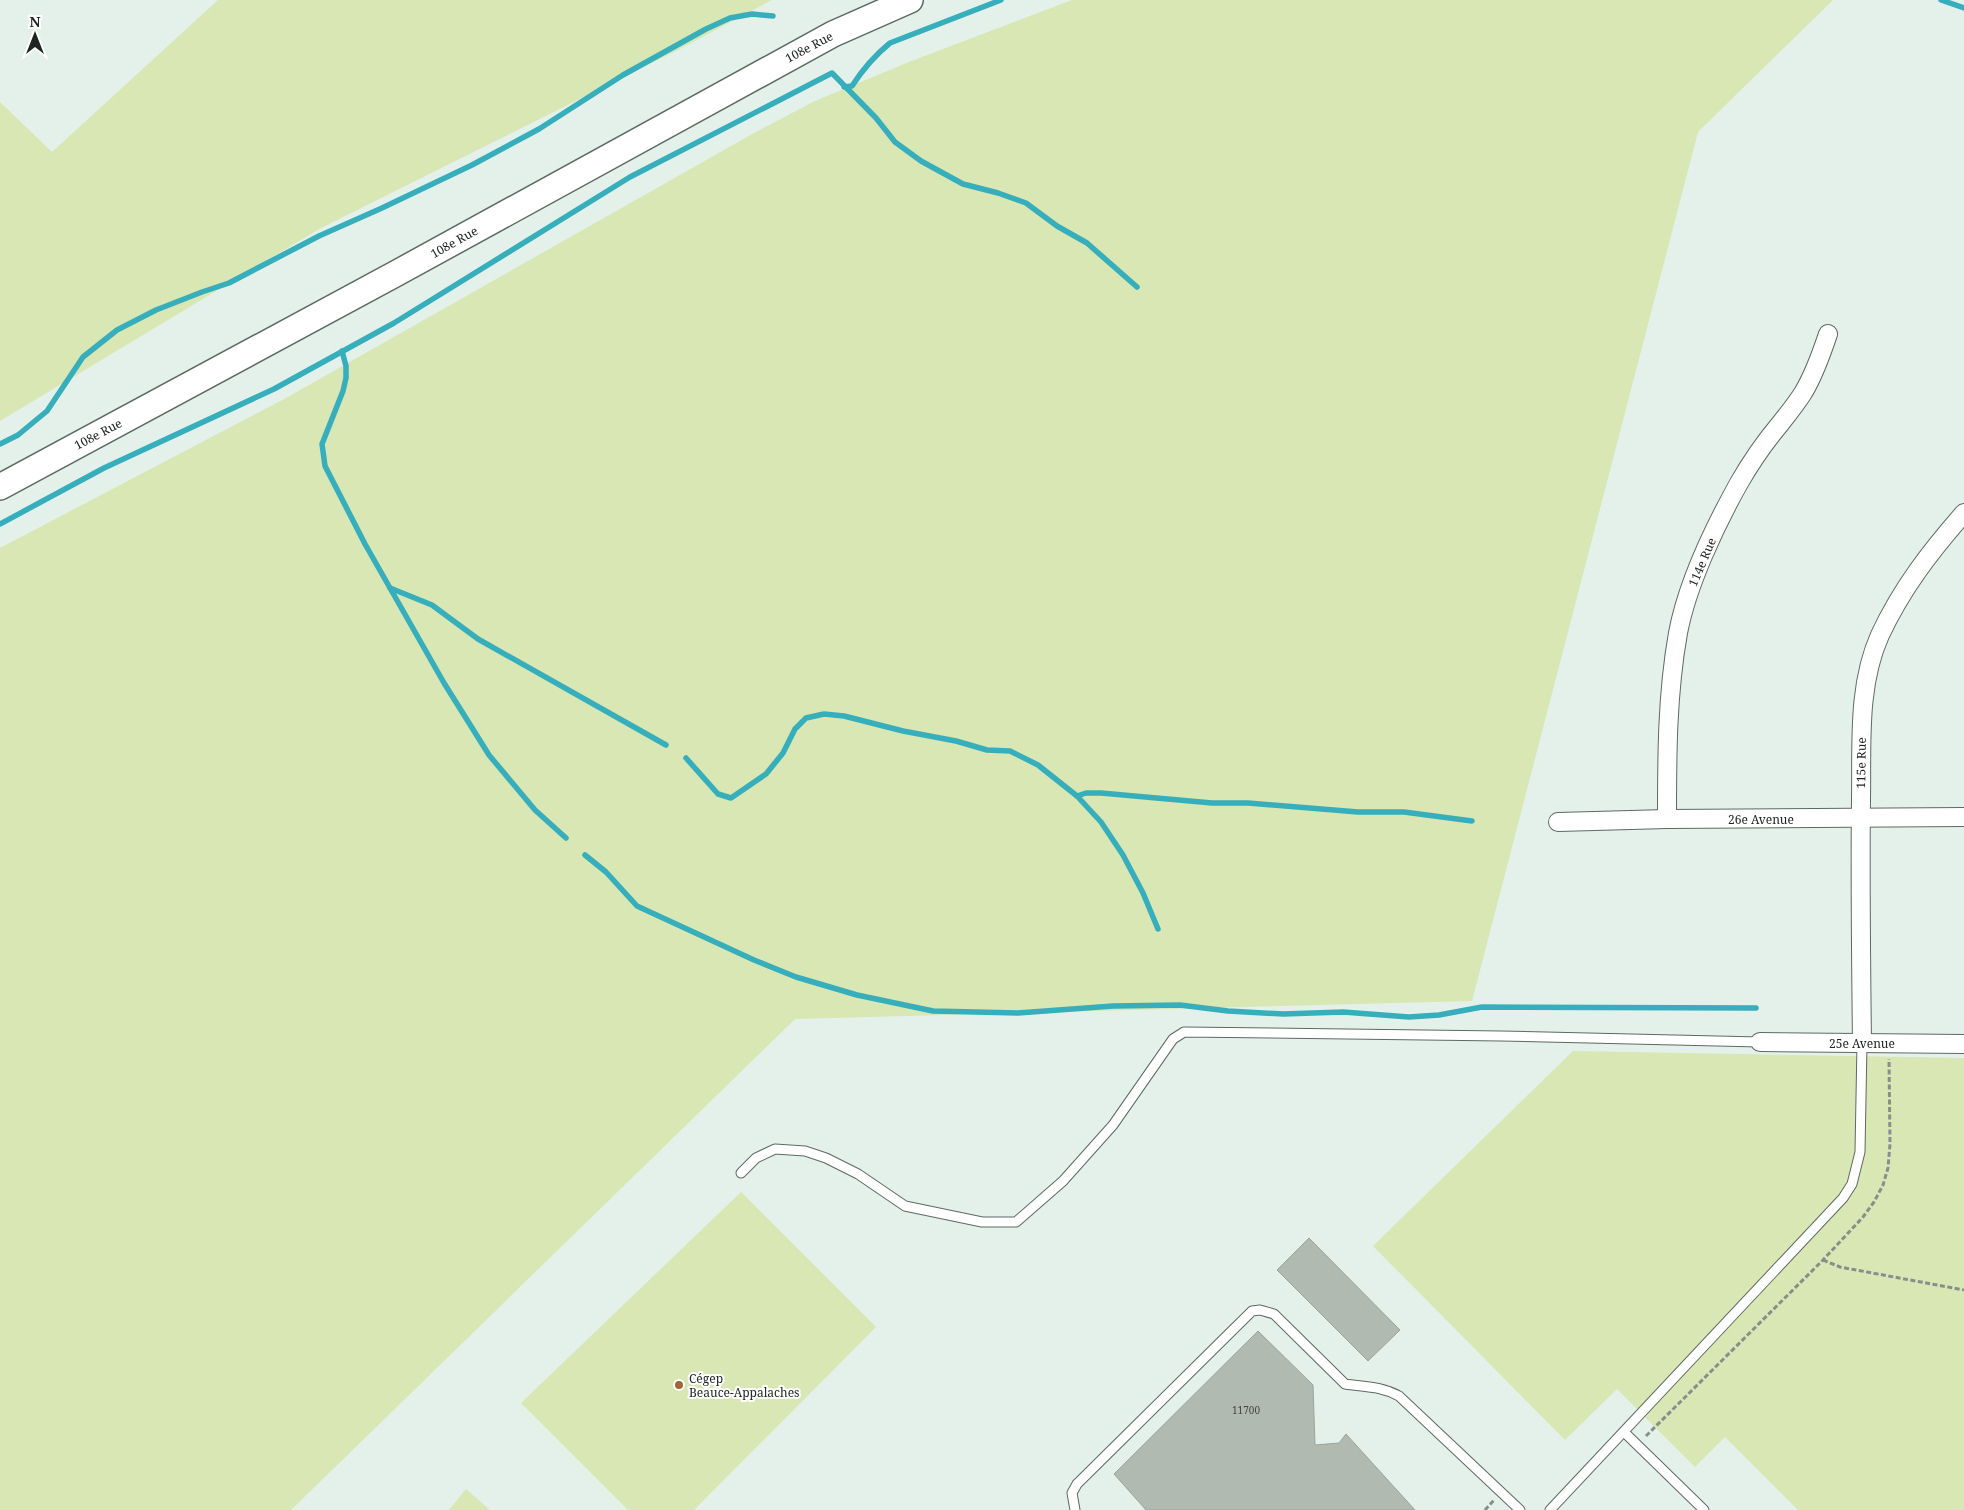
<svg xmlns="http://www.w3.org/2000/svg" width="1964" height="1510" viewBox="0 0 1964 1510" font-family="'Noto Serif',serif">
<rect width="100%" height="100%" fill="#e3f1ea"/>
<!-- green -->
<g fill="#d8e7b3">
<polygon points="218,0 772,0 676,51 319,229 0,421 0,102 52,152"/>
<polygon points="1072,0 1833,0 1698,132 1472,1001 795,1019 291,1510 0,1510 0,548 286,398 754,133 815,101 909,62"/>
<polygon points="1573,1051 1964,1058 1964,1510 1798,1510 1725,1437 1695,1467 1617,1389 1565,1440 1373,1246"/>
<polygon points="741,1192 876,1327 694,1510 628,1510 521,1403"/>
<polygon points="466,1489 490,1510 449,1510"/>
</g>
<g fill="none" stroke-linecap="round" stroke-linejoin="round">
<!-- stream -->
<g stroke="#36aebb" stroke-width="5.5">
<polyline points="1941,0 1964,8"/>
<path d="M844,87L852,86C863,69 874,56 890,43L1001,0"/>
<polyline points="342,351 346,366 346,378 343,391 322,444 325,466 365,544 444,683 489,755 535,810 566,838"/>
<polyline points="0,444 18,435 47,411 83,357 117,330 156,310 202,292 229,283 319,236 382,208 472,165 539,129 623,75 706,29 730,18 752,14 773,16"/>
<polyline points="0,524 104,468 274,389 394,323 630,177 832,73 876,118 895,142 921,161 963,184 998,193 1026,203 1057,226 1087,243 1137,287"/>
<polyline points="390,588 432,605 478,639 666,745"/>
<polyline points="686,758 718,794 731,798 766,774 783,753 795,729 806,718 824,714 844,716 903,731 956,741 987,750 1010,751 1038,765 1077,796 1101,822 1123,855 1143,893 1158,929"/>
<polyline points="1077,796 1086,793 1101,793 1212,803 1248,803 1358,812 1404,812 1472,821"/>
<polyline points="585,855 606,872 637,906 754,960 796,977 857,995 933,1011 1018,1013 1113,1006 1180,1005 1228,1011 1283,1014 1343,1012 1409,1017 1439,1015 1482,1007 1756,1008"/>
</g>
</g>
<!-- building -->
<g fill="#b1bab0" stroke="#9ba49a">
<polygon points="1309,1238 1400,1330 1368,1361 1277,1270"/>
<polygon points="1258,1331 1313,1385 1315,1445 1339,1443 1346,1434 1415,1510 1146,1510 1114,1474"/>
</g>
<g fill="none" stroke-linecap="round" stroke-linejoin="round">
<!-- lane casing -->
<g stroke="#5e6964" stroke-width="11">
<g id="lane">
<polyline points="741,1173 756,1158 775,1149 805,1151 826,1158 858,1174 905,1206 982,1222 1016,1222 1063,1181 1113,1125 1173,1039 1184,1032 1501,1036 1760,1042"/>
<polyline points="1624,1432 1704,1510"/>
<path d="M1075,1510L1072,1493L1077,1484L1252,1311L1260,1310L1274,1314L1345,1384C1364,1387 1381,1386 1399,1396L1520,1510"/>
<polyline points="1550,1510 1843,1198 1852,1184 1860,1152 1862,1043"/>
</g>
</g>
<!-- street casing -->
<g stroke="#5e6964" stroke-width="20">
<g id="street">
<path d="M1667,819C1667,756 1667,695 1678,633C1687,585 1715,526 1739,483C1751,462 1765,442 1780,424C1788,414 1796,404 1803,393C1814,375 1821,355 1828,334"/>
<polyline points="1558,822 1667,819 1964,817"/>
<polyline points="1760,1042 1964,1044"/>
<path d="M1862,1043C1861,962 1860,881 1861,800C1862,745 1857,686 1880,635C1902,588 1930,552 1964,513"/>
</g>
</g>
<!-- secondary casing -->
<g stroke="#5e6964" stroke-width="28">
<polyline id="secondary" points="0,487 397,273 833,34 910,0"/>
</g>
<!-- path -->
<g stroke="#868f8b" stroke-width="3" stroke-dasharray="5 2.5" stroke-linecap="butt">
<polyline points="1823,1260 1840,1267 1964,1290"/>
<polyline points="1646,1436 1823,1260 1863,1217 1874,1202 1883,1185 1888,1168 1890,1144 1889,1059"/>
<polyline points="1485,1510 1494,1500"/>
</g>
<!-- lane -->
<use href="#lane" stroke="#fff" stroke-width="9"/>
<!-- street -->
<use href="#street" stroke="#fff" stroke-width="18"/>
<!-- secondary -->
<use href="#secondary" stroke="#fff" stroke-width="25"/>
</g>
<!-- markers -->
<circle fill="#a66530" stroke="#fff" stroke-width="2" cx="679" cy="1385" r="5"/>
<g text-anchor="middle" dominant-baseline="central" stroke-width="4" stroke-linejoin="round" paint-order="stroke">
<!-- number labels -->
<g font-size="10" fill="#444a46">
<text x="1246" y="1410">11700</text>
</g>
<!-- street labels -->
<g font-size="12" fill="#202523" stroke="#fff">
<text transform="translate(809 47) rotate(-28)">108e Rue</text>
<text transform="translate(454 242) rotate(-29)">108e Rue</text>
<text transform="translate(98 434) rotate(-28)">108e Rue</text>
<text transform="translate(1702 562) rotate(-67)">114e Rue</text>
<text transform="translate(1861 763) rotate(-89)">115e Rue</text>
<text x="1761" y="819">26e Avenue</text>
<text x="1862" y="1043">25e Avenue</text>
</g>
<!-- poi labels -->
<g font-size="12" fill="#202523" stroke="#fff" text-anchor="start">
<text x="689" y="1378">Cégep<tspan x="689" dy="14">Beauce-Appalaches</tspan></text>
</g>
</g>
<!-- north arrow -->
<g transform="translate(35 35)" stroke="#ffffff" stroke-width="4" paint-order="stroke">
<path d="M0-4L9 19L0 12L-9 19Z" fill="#202523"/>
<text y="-8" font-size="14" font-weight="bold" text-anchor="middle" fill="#202523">N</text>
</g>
</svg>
